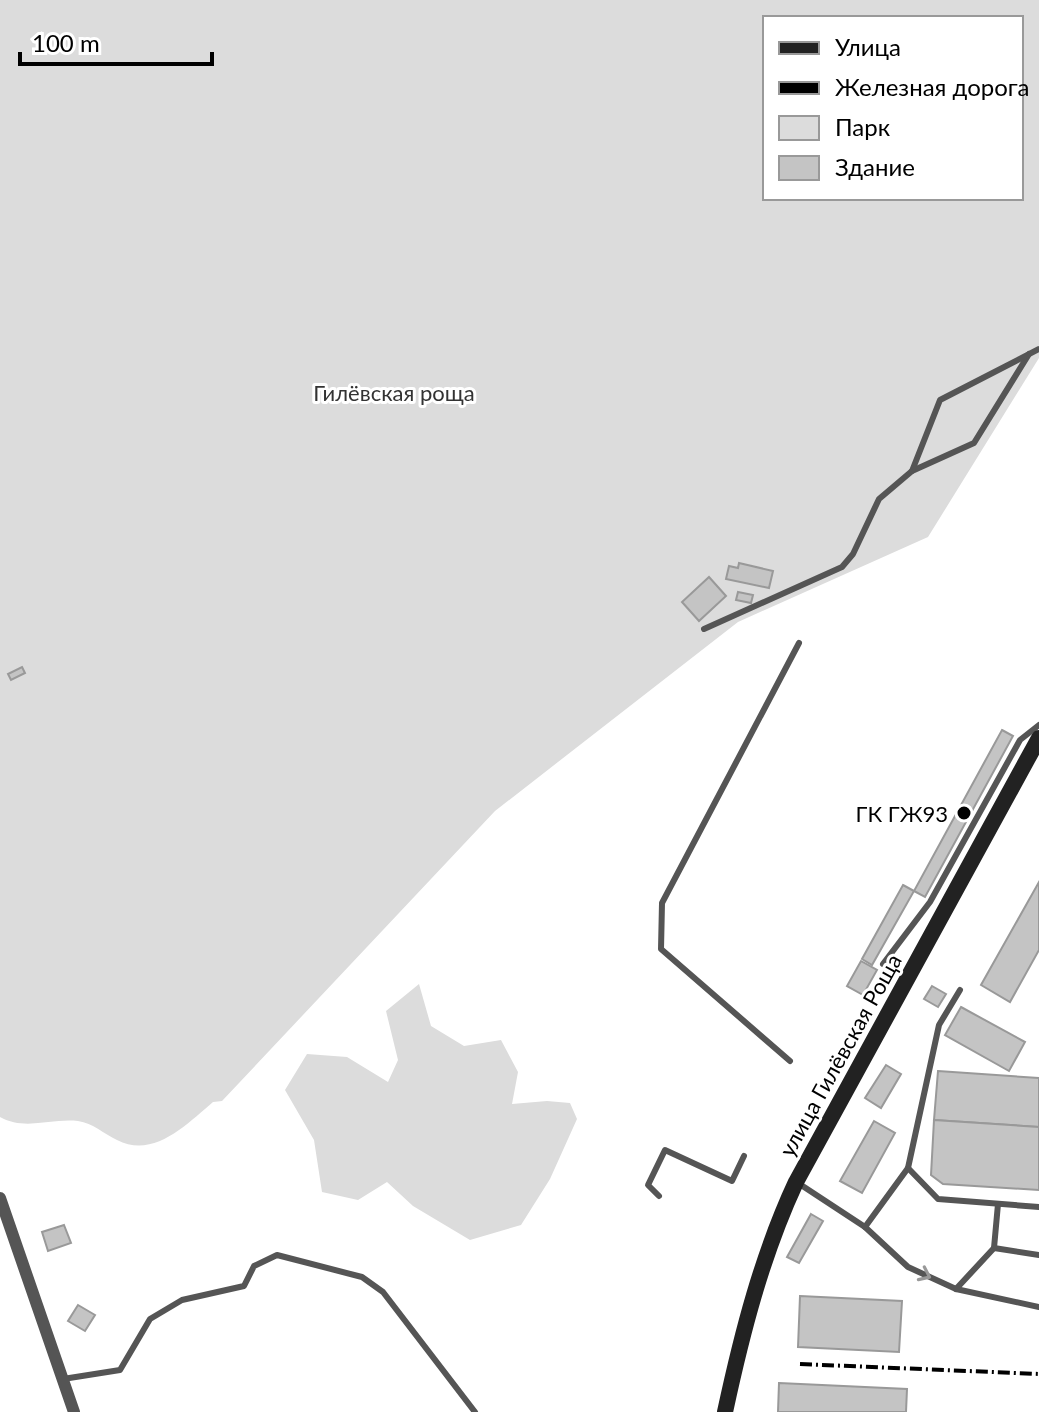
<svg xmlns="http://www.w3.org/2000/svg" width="1039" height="1412" viewBox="0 0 1039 1412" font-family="Lato,sans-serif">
<rect width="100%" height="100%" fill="#fff"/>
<!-- green -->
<g fill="#dcdcdc" fill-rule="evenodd">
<path d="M0,0H1039V358L928,537L738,622L495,811L222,1101L213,1102C187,1124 154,1159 117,1140C104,1134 93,1123 78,1121C51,1118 25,1131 0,1117ZM765,18H1021V198H765Z"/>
<polygon points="419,984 431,1026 464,1046 501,1040 518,1072 512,1104 547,1101 570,1103 577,1119 550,1179 521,1225 470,1240 413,1206 387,1182 358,1200 322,1192 314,1140 285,1090 307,1054 347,1057 388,1082 398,1060 386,1011"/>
</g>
<!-- building -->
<g fill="#c4c4c4" stroke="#999" stroke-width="2">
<polygon points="739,563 773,571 769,588 726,579 729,566 738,568"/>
<polygon points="709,577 726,596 699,621 682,602"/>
<polygon points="738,592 753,595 751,603 736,600"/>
<polygon points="22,667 25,673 11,680 8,674"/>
<polygon points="1002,730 1013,736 925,897 914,891"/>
<polygon points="1039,882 1039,950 1010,1002 981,985"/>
<polygon points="903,885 914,891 872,965 862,959"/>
<polygon points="861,961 877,970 863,995 847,986"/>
<polygon points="932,986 946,994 938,1007 924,999"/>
<polygon points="961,1007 1025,1042 1009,1071 945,1035"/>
<polygon points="886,1065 901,1074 881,1108 865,1098"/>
<polygon points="938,1071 1039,1078 1039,1127 934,1120"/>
<polygon points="934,1120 1039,1127 1039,1190 943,1184 931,1175"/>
<polygon points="874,1121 895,1133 862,1193 840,1181"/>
<polygon points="811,1214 823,1221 799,1263 787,1257"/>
<polygon points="64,1225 71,1243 48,1251 42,1232"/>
<polygon points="800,1296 902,1301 899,1352 798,1347"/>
<polygon points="78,1305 95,1315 85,1331 68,1321"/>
<polygon points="779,1383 907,1389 906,1412 778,1412"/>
</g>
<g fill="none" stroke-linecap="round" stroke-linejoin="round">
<!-- lane -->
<g stroke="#555" stroke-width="6">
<polyline points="912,471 974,443 1029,354"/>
<polyline points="704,629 842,567 853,554 879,499 912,471 940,400 1039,349"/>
<polyline points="883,964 930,902 1020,740 1039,725"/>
<polyline points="790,1061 661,949 662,903 799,643"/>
<polyline points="908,1168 938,1199 1039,1207"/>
<polyline points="798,1183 865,1227 908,1267 956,1289 1039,1307"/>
<polyline points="659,1196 648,1185 665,1150 732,1181 744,1156"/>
<polyline points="865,1227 908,1168 939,1025 960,990"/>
<polyline points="994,1248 1039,1255"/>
<polyline points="956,1289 994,1248 998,1204"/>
<polyline points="63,1379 120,1370 150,1319 182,1300 244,1286 254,1266 277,1255 362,1277 383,1292 475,1412"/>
</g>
<!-- street -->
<polyline stroke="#555" stroke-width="12" points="0,1198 74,1412"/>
<!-- secondary -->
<path stroke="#222" stroke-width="16" d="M725,1412C742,1333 762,1255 796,1182L1039,738"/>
<!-- rail -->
<polyline stroke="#000" stroke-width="4" stroke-dasharray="12 4 2 4" stroke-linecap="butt" points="800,1364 1039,1374"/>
</g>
<!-- one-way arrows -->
<defs><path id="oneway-chevron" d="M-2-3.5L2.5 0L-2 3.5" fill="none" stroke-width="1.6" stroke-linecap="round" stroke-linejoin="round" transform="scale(2)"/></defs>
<use stroke="#999" href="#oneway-chevron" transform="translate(925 1275) rotate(25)"/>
<!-- markers -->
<circle fill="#000" stroke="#fff" stroke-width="3" cx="964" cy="813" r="8"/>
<g text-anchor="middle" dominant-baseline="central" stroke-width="6" stroke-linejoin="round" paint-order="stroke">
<!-- park labels -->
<g font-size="22" fill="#333" stroke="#fff">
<text x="394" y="392">Гилёвская роща</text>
</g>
<!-- poi labels -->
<g font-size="22" fill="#000" stroke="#fff" text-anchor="end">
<text x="948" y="813">ГК ГЖ93</text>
</g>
<!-- street labels -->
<g font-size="22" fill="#000" stroke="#fff">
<text transform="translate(840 1055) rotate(-61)">улица Гилёвская Роща</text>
</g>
</g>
<!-- legend -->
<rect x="763" y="16" width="260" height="184" fill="#ffffff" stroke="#999999" stroke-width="2"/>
<rect x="779" y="42" width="40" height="12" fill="#222222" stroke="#999999" stroke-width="2"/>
<text x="835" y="56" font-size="24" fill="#000000">Улица</text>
<rect x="779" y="82" width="40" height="12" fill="#000000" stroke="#999999" stroke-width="2"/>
<text x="835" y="96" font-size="24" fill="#000000">Железная дорога</text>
<rect x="779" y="116" width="40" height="24" fill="#dcdcdc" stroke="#999999" stroke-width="2"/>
<text x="835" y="136" font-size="24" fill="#000000">Парк</text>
<rect x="779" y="156" width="40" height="24" fill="#c4c4c4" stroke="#999999" stroke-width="2"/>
<text x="835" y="176" font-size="24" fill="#000000">Здание</text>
<!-- scale -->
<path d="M20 52v12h192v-12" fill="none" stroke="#000000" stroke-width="4"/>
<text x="32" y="52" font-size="24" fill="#000000" stroke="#ffffff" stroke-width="6" paint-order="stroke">100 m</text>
</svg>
